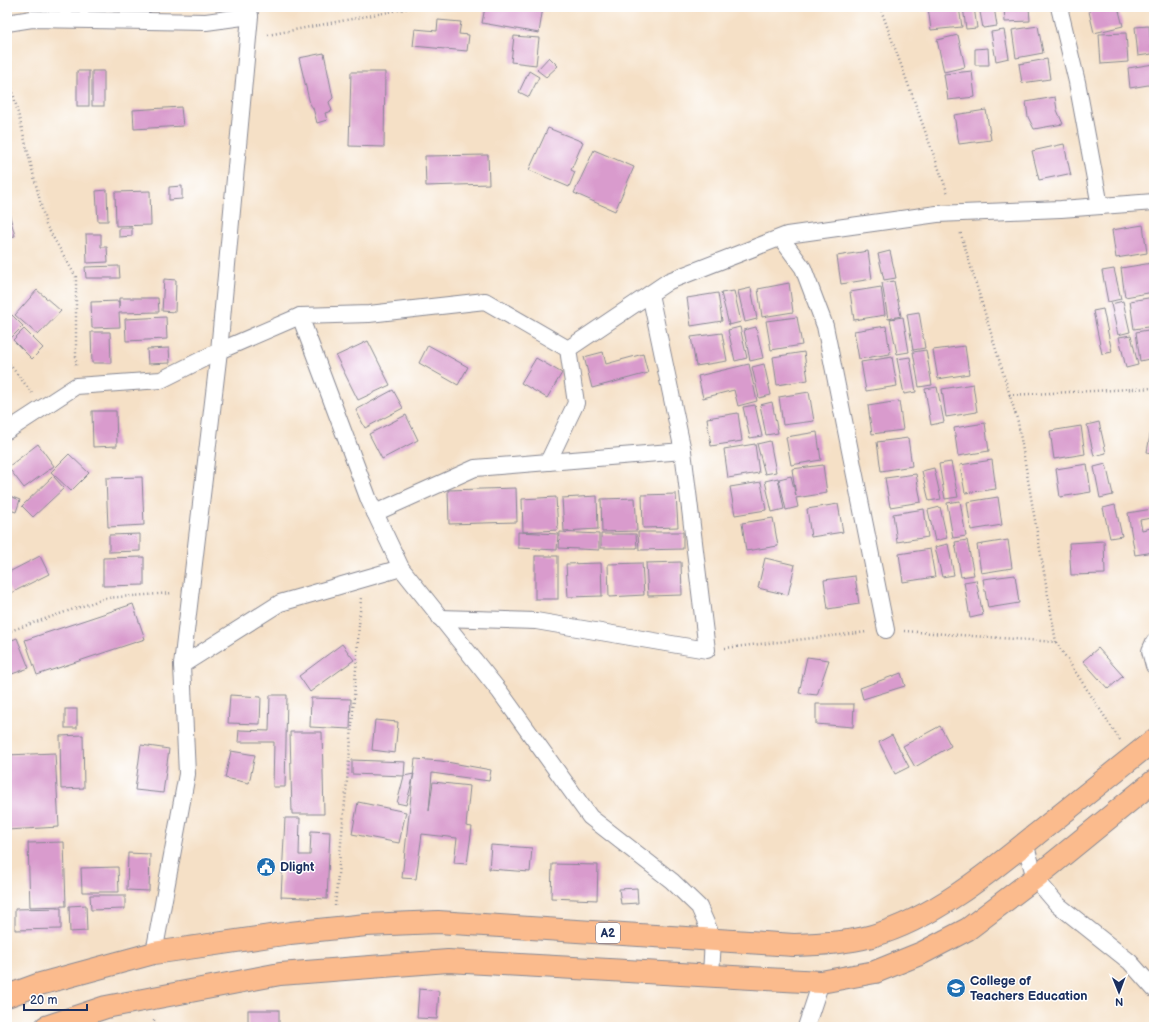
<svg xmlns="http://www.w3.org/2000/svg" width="1161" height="1034" viewBox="0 0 1161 1034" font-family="'Balsamiq Sans',sans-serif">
<rect width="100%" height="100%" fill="#fff"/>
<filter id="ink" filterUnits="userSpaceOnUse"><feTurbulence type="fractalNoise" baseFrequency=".025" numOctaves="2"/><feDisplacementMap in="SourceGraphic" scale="8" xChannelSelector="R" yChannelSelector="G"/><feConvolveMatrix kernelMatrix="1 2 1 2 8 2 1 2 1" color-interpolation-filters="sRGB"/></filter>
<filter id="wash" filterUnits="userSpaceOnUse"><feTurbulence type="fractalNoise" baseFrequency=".012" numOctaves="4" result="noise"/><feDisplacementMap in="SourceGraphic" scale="16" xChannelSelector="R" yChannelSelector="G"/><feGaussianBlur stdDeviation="0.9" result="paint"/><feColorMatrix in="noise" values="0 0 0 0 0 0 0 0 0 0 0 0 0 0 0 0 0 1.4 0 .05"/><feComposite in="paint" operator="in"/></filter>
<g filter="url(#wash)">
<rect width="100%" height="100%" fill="#f5e0c6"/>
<g id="blocks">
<!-- building -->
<g fill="#d99bcd">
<polygon points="485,7 543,7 539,33 482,23"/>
<polygon points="928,7 959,7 962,27 931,30"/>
<polygon points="963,7 974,7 977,28 966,29"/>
<polygon points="979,7 994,7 997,26 983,28"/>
<polygon points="1004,7 1029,7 1030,21 1005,22"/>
<polygon points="1088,7 1118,7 1123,26 1094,33"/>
<polygon points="438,20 461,22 459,34 469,35 467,51 413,46 415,29 437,31"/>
<polygon points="1038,26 1043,53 1016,58 1012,30"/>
<polygon points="1149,26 1152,54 1138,56 1135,27"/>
<polygon points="1004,30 1009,58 996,61 991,32"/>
<polygon points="1126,33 1128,62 1101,64 1099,34"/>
<polygon points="958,35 965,67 944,72 937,40"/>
<polygon points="514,36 539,38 536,65 511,62"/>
<polygon points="988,48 989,65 975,65 975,49"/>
<polygon points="324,53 333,98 329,102 332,111 325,113 327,120 317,123 313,108 310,104 299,58"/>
<polygon points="549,57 558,66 546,77 537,70"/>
<polygon points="1047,59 1050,79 1022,83 1019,64"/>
<polygon points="1154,64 1154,84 1130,88 1128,68"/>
<rect x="77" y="71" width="12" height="35"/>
<rect x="92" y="71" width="12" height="35"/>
<polygon points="529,71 539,77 529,97 519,92"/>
<polygon points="972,71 975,97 948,100 944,74"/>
<polygon points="351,72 385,72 384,147 349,146"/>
<polygon points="1055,97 1057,110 1063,124 1034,129 1028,117 1026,102"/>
<polygon points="181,107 183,126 134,129 133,110"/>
<polygon points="986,110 991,140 959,144 954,115"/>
<polygon points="548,128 583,142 571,170 575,172 569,187 529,170"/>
<polygon points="1064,144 1071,176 1068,174 1039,180 1032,151"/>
<polygon points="594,150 634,167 615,211 574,193"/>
<polygon points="488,155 489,184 426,186 425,156"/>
<polygon points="182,186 182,199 169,200 169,187"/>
<polygon points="107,190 108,221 98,221 96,191"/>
<polygon points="150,191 151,225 116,226 115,192"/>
<polygon points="7,205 15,236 7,238"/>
<polygon points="1143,225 1147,253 1116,258 1112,230"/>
<polygon points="119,228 132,228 132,236 119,237"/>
<polygon points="86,234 101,234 101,247 107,247 108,262 87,263"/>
<polygon points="868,251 872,279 841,284 837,256"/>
<polygon points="890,251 896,278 884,280 878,254"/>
<polygon points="1152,263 1154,277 1154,292 1125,297 1121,268"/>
<polygon points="119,266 120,278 86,278 85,267"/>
<polygon points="1114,269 1121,299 1108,302 1102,271"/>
<polygon points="164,279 176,280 175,312 162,311"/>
<polygon points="894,281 901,316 888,319 882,283"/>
<polygon points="789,283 793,312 762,317 758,289"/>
<polygon points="881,287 885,315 854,320 850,292"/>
<polygon points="751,288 757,319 745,322 738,291"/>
<polygon points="37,290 61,311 38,335 15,315"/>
<polygon points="734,291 741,322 729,325 721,293"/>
<polygon points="718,293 722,321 691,326 687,298"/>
<polygon points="1154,297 1154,326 1134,329 1130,301"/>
<polygon points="119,298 158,298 159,312 119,313 120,327 92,328 91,302 119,301 119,309"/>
<polygon points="1123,301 1130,332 1118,335 1111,304"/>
<polygon points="1103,309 1112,352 1102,354 1093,311"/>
<polygon points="919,312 925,348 913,350 907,314"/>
<polygon points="12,315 23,326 11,338 7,334 7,320"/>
<polygon points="166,317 167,339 126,341 125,319"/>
<polygon points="797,317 802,345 771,350 766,321"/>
<polygon points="903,317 909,352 897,354 890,319"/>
<polygon points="886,326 890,354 859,359 854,331"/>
<polygon points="740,327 747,358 735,361 728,330"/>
<polygon points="756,327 763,358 750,361 744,330"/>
<polygon points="24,329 43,348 32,359 13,340"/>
<polygon points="1154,329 1154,358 1140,361 1136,332"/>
<polygon points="91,332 110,332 111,363 92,363"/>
<polygon points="722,333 727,361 696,366 691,337"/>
<polygon points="1131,335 1138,365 1126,368 1119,337"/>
<polygon points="368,341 390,385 358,400 336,356"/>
<polygon points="428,345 468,367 458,385 419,363"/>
<polygon points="965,346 969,374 938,379 933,350"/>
<polygon points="169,348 170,363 148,364 147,349"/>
<polygon points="926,350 932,385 919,387 913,352"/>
<polygon points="603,352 606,364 643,354 648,373 592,388 584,357"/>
<polygon points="804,352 808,380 777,385 773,357"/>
<polygon points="892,357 897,386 866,391 861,362"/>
<polygon points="910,357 916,392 904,394 897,359"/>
<polygon points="536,358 562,373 547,398 521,383"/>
<polygon points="749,364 757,401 738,406 734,390 703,398 698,376"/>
<polygon points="764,364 771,395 759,398 752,367"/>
<polygon points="973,384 977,412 946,417 942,389"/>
<polygon points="937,387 944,422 931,425 925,389"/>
<polygon points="393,390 403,408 365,428 356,410"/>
<polygon points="809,392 814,421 783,425 779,397"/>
<polygon points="899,401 903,430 872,434 868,406"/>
<polygon points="772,402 778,433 766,435 760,405"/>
<polygon points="755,405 762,436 750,438 743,407"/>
<polygon points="92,411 116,411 117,446 93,447"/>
<polygon points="738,413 742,441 711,446 707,418"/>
<polygon points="406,415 418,440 382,459 369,434"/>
<polygon points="1153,419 1154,419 1154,454 1147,452"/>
<polygon points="1099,422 1106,453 1094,456 1087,425"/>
<polygon points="985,423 989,451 958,456 954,428"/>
<polygon points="1081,426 1085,454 1054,459 1050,431"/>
<polygon points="817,432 821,460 791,465 786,437"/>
<polygon points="908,438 912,466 881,471 877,442"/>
<polygon points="770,441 776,472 765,474 757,444"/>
<polygon points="38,444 54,466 24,488 8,467"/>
<polygon points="755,444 759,473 728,478 724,449"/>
<polygon points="69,454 89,473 71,491 51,472"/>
<polygon points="992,460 996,489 965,493 960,465"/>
<polygon points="951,462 958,497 945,499 939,464"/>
<polygon points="1087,464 1091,492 1060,497 1056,469"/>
<polygon points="1106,464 1113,495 1100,498 1094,467"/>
<polygon points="823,465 827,493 796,498 798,507 786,510 779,479 791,476 796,496 792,469"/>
<polygon points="934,468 941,499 929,501 922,471"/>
<polygon points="916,474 921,502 890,507 885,478"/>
<polygon points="53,476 64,488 33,517 22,506"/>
<polygon points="142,477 144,525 108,527 106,478"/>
<polygon points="778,478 784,509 772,512 765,481"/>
<polygon points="761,482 766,510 735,515 730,487"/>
<polygon points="516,488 517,522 449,524 448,490"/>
<polygon points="676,494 678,527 643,528 642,495"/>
<polygon points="7,495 20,500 16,512 7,509"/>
<polygon points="597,496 598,529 564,531 562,498"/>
<polygon points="556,497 558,530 523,532 522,499"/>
<polygon points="998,497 1002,525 971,530 967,502"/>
<polygon points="635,498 637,531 602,532 601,499"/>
<polygon points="960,501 966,536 953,538 947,503"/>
<polygon points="838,504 843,532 811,537 807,509"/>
<polygon points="1115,505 1122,536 1110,538 1103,508"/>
<polygon points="940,507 947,538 935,541 928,510"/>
<polygon points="924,509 928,537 897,542 893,514"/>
<polygon points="1152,509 1151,518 1140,520 1142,530 1151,528 1154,552 1135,555 1128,513"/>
<polygon points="773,518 778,546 746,551 742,523"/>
<polygon points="518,532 558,534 557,550 518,548"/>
<polygon points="560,532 599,534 599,550 559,548"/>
<polygon points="638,532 683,532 683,549 639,550"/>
<polygon points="140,534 140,551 109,552 109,535"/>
<polygon points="601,534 636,534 637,548 601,548"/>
<polygon points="967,540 974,575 961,577 955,542"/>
<polygon points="1008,540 1012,568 981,573 977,545"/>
<polygon points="1104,541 1105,574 1071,575 1069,543"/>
<polygon points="948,544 954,575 942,577 935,547"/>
<polygon points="930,549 935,577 903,582 899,554"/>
<polygon points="40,556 49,574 11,593 7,584 7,573"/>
<rect x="535" y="556" width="23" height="43"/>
<polygon points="144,557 144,585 103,586 103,558"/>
<polygon points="765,558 795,565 788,595 758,588"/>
<polygon points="681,562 682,595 648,596 646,563"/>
<polygon points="601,563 602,596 568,597 566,564"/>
<polygon points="642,563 644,595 609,597 608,564"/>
<polygon points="1015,575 1019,603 988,608 983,579"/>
<polygon points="855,576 859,604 828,609 824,580"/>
<polygon points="976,580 983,615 970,618 964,582"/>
<polygon points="133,604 145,639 37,675 25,640"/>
<polygon points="17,638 29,668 9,675 7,669 7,642"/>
<polygon points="342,644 354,660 310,692 299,676"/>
<polygon points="1098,648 1123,676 1108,689 1083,661"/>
<polygon points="807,657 829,660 817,695 799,693"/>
<polygon points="901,673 905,686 863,699 860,688"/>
<polygon points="230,695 261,697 260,724 228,723"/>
<polygon points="270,695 287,695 285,787 273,787 274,742 238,742 239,730 269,731"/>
<polygon points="311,698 351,699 350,729 310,727"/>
<polygon points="816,704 854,704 853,727 816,724"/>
<rect x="65" y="709" width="12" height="19"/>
<polygon points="375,720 398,722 395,753 372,750"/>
<polygon points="940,726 951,746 915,767 903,746"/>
<polygon points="290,732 322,732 324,814 292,814"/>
<polygon points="83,735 84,788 61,789 60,736"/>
<polygon points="892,735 909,767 895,774 879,742"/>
<polygon points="141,745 169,749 163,793 135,790"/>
<polygon points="231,751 255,755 249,783 225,778"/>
<polygon points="55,753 59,827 7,830 7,755"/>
<polygon points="415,759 441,761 491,770 489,781 432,773 429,811 433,782 470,786 466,826 472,827 467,864 454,863 457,838 422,834 416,879 402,878"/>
<polygon points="352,760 405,762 404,776 352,774"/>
<polygon points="414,774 406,805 397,803 404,776"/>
<polygon points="358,802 406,812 399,843 352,834"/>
<polygon points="285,818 300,818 299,855 310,855 311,831 330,832 327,899 281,897"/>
<polygon points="64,842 66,906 30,907 28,843"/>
<polygon points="491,845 532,848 530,872 489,869"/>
<polygon points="128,853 150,854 149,891 127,890"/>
<polygon points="552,864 598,865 597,900 551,898"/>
<polygon points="118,867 119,892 82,892 81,868"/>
<polygon points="637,888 638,903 621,904 619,889"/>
<polygon points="90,895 125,895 125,909 91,910"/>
<polygon points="86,905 87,931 70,932 69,906"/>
<polygon points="61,908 61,929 15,930 15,909"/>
<polygon points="419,989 439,991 437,1019 417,1018"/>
<rect x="248" y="1010" width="31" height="17"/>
</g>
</g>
</g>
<g filter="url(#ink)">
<use href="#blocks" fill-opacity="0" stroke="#888892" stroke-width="1"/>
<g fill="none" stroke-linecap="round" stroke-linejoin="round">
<!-- minor casing -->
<g stroke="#888892" stroke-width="18">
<g id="minor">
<polyline points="1059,7 1077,82 1100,206"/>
<polyline points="7,23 32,19 206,22 250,16 248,7"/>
<polyline points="781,238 803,268 825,326 886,630"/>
<polyline points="300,316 369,500 401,568 500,692 590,817 672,881 699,907 713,939 711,975"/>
<polyline points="7,431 76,386 161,380 219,351 300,316 369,314 485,301 568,349 669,281 787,235 937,214 1061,209 1154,202"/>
<polyline points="548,462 683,451 650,294"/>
<polyline points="375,513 475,468 548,462 576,403 568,349"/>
<polyline points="440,618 536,621 707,650 683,451"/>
<polyline points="1154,642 1150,651 1154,666"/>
<polyline points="182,665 280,603 401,568"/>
<polyline points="1025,843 1035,878 1057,904 1130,962 1154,989"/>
<polyline points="154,953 187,774 182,665 219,351 250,16"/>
<polyline points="806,1027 821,982"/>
</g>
</g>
<!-- trunk casing -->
<g stroke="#888892" stroke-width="24">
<g id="trunk">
<path d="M7,996L40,984L154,953L290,933L366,925L438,922L794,945C820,944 846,943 872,936C933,919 990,872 1038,833C1077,802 1115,771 1154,740"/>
<polyline points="46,1027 106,1007 280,974 448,961 821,982 875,972 922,953 968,929 1035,878 1154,781"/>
</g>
</g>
<!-- path -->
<g stroke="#888892" stroke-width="2.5" stroke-dasharray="1 3" stroke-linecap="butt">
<polyline points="880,7 948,194"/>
<polyline points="268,35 415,7"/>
<polyline points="7,69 46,225 76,277 76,368"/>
<polyline points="7,361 32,393"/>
<polyline points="1009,395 1154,388"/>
<polyline points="904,631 1056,642 1018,422 960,231"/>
<polyline points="7,632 106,598 172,593"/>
<polyline points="1056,642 1120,740"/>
<polyline points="725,648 867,632"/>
<polyline points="335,906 351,739 361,598"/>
<polyline points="154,1020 155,1027"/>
</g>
<!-- minor -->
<use href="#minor" stroke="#fff" stroke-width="16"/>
<!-- trunk -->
<use href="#trunk" stroke="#fbbb8d" stroke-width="22"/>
</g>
</g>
<!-- icons -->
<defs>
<g id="civic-disc" transform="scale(1)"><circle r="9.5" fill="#1f6fb2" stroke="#fff"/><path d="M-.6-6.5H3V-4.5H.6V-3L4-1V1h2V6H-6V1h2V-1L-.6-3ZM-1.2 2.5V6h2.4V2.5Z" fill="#fff"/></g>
<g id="university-disc" transform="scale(1)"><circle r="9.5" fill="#1f6fb2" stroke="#fff"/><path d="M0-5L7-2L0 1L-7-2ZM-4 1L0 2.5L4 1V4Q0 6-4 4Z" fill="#fff"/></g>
</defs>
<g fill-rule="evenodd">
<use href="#civic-disc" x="266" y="867"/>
<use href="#university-disc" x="956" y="988"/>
</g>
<g text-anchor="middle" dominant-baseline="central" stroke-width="3" stroke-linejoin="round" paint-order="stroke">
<!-- shield labels -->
<rect fill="#fff" stroke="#5f6d8e" stroke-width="1" x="596" y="923" width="24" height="20" rx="3"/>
<g font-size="12" font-weight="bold" fill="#1b2f5e">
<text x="608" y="933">A2</text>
</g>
<!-- poi labels -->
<g font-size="13" font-weight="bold" fill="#1b2f5e" stroke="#fff" text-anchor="start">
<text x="280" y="867">Dlight</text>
<text x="970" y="981">College of<tspan x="970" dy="15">Teachers Education</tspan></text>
</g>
</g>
<!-- margin -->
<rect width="1161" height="1034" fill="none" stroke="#fff" stroke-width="24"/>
<!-- north arrow -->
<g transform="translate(1119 992) rotate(179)" stroke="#ffffff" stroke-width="3" paint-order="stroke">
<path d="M0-3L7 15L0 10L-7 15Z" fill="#1b2f5e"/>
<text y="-6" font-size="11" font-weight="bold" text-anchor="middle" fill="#1b2f5e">N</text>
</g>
<!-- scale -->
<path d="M24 1004v6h63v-6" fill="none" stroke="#1b2f5e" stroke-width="2"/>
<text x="30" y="1004" font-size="12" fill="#1b2f5e" stroke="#ffffff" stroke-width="3" paint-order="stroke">20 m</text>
</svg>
